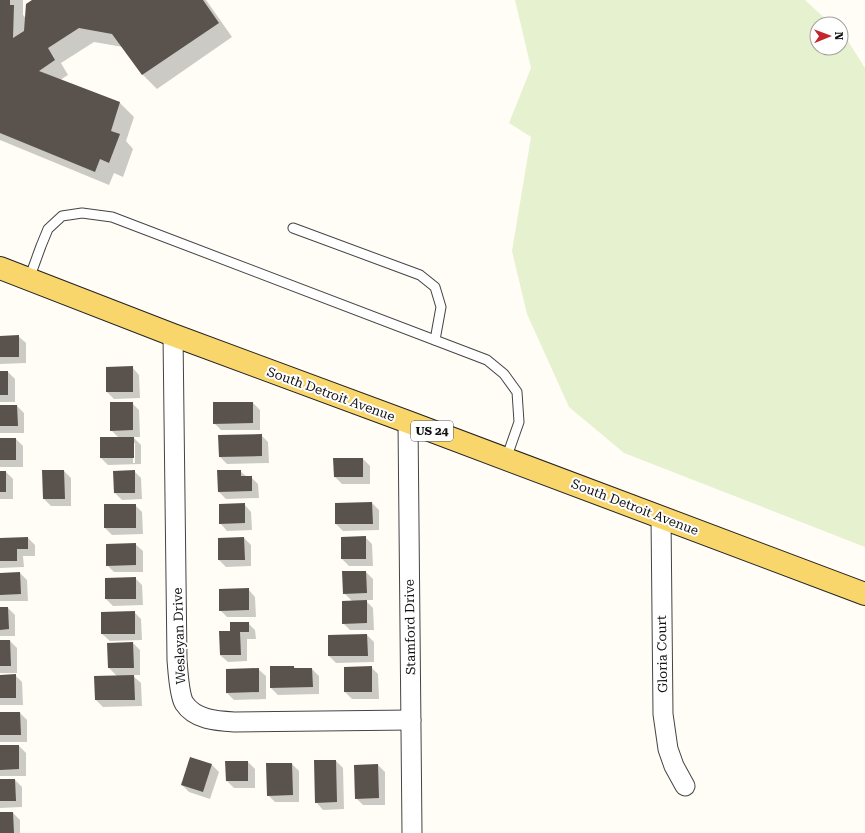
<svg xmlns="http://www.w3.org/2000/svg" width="865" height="833" viewBox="0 0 865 833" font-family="'Roboto Serif',serif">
<rect width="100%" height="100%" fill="#fffdf5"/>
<!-- pitch -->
<polygon fill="#e6f2cf" points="515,0 805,0 831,24 817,24 817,48 841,48 841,34 846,38 865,68 865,547 624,453 569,407 527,314 512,251 531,137 509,123 531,68"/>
<!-- shadow -->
<g fill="#0003" fill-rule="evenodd">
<polygon points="0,0 23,0 23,15 26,18 34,0 206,0 232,37 157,89 143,75 123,47 94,42 61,63 68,75 60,80 120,103 134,117 126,141 133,149 123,177 114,173 109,185 0,140"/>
<polygon points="18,336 26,343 26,363 0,364 0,337"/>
<polygon points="132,367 139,375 140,398 114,399 107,392"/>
<polygon points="0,372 8,372 15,379 15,402 0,402"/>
<path d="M132,403L139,410L140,437H133L141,445V464L108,465L101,458L119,438L111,430ZM133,443H135V463H133Z"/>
<polygon points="253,403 260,410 260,430 221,430 214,423"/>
<polygon points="0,406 17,406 24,413 24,433 0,433"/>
<polygon points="261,435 268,442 269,463 227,464 220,457"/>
<polygon points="0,439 16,439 23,446 23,467 0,467"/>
<polygon points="363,459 370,466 370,484 342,484 335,477"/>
<polygon points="43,471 64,471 71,478 71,506 51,506 44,499"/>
<polygon points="134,471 141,478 142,499 122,500 115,493"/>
<polygon points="240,471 247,477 251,477 258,484 259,498 226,499 219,492"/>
<polygon points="0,472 6,472 13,479 13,499 0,499"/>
<polygon points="372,503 379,510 379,530 343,531 336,524"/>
<polygon points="244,504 251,512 252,530 227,531 220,523"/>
<polygon points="135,505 142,512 143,534 112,535 105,528"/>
<polygon points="365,537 372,544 373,566 349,566 342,559"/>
<polygon points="28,538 35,545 35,556 23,556 24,567 0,568 0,539"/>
<polygon points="244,538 251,545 251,566 226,567 219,560"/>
<polygon points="135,544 143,551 143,572 114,572 107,565"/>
<polygon points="366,572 373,579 373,600 365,600 373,608 374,630 350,630 343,623 352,601 344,593"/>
<polygon points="20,573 27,580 28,601 0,601 0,574"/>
<polygon points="135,578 142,585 143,605 113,606 106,599"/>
<polygon points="248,589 255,597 256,617 227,617 220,610"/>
<polygon points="0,608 8,608 15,615 15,636 0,636"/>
<polygon points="134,612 141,619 142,640 110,641 102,634"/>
<polygon points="248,623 255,630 256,639 247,639 247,661 228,662 220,655 231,632"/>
<polygon points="367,635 374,642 374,662 336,663 329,656"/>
<polygon points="0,641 10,641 17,648 17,673 0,673"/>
<polygon points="133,643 140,650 140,675 132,675 141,683 142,706 103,707 96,700 95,677 118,677 109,668"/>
<polygon points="294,667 296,669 312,669 319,676 319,694 278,695 271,688"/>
<polygon points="371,667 378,674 379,699 352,699 345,692"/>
<polygon points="258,669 266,676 266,699 234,700 227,693"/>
<polygon points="15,675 22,682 23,705 0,705 0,676"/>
<polygon points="0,713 20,713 27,720 27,742 0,742"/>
<polygon points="0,746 19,746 26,753 26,776 0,776"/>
<polygon points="191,758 212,765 219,772 210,799 189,792 182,785"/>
<polygon points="336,761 343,768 344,809 323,810 316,802"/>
<polygon points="248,762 255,769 255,788 234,788 227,781"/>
<polygon points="292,764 299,771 299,802 275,802 268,795"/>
<polygon points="378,765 385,772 385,805 363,805 356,798"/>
<polygon points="0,780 15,780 22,787 22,807 0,808"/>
<polygon points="0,813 13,813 20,820 20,833 0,833"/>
</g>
<!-- building -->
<g fill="#5a524d">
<polygon points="0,0 10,0 10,5 14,5 13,38 24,31 26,4 32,0 203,0 219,23 142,75 112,34 79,28 48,48 55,60 39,71 120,102 111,131 120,134 109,163 100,159 95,172 0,133"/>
<polygon points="19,335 19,357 0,357 0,336"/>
<polygon points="133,366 133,392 106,392 106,367"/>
<rect x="0" y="371" width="8" height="24"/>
<polygon points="110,402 133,402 133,430 110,431"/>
<polygon points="213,402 253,402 253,423 213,424"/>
<polygon points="0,405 17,405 18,426 0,426"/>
<polygon points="262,434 262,456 219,457 218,435"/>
<rect x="100" y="437" width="34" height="21"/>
<rect x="0" y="438" width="16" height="22"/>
<polygon points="333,458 363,458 363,477 334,477"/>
<polygon points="42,470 64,470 65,499 43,499"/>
<polygon points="135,470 135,493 114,493 113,471"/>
<polygon points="217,470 241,470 241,476 252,476 252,491 218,492"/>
<rect x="0" y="471" width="6" height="21"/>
<polygon points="372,502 373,524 335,524 335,503"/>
<polygon points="245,503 245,523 219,524 219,504"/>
<rect x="104" y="504" width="32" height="24"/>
<polygon points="366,536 366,559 341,559 341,537"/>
<polygon points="28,537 28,549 17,549 17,561 0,561 0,538"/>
<polygon points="244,537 245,560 218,560 218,538"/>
<polygon points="136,543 136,565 106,566 106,544"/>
<polygon points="342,571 366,571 367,593 343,594"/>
<polygon points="20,572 21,594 0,595 0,573"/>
<polygon points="136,577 136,599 105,599 105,578"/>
<polygon points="249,588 249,610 219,611 219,589"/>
<polygon points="367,600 367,623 342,624 342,601"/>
<polygon points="0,607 8,607 9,629 0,630"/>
<polygon points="135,611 135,634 101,634 101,612"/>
<polygon points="230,622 249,622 249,632 240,632 241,655 220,655 219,631 230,631"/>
<polygon points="367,634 368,656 328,656 328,635"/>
<polygon points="0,640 10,640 11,666 0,666"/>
<polygon points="133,642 134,668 108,668 107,643"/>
<polygon points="270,666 294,666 294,668 312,668 313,687 270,688"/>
<polygon points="372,666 372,692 344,692 344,667"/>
<polygon points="259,668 259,692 226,693 226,669"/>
<polygon points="16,674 16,698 0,698 0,675"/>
<polygon points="134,675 135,700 95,700 94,676"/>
<polygon points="0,712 20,712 21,735 0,735"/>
<polygon points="0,745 19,745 19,769 0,770"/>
<polygon points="190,757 212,764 203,792 181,785"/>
<polygon points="314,760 336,760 337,802 315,803"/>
<polygon points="225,761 248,761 248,781 226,781"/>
<polygon points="266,763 292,763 293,795 267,796"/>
<polygon points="378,764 379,798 355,799 354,765"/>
<polygon points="0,779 15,779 16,801 0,801"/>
<polygon points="0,812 13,812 14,833 0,833"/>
</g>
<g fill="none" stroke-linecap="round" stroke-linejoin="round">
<!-- lane casing -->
<g stroke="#444" stroke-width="11">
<g id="lane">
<polyline points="293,228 420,275 435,287 441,307 435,340"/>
<polyline points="29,279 41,246 48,229 62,216 82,213 112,217 487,360 504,374 517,392 519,422 506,459"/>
</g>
</g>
<!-- street casing -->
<g stroke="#444" stroke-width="21">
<g id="street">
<path d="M173,335L177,660C178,671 179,694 184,703C195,720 217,721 235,722L411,720"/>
<polyline points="408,422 412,833"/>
<polyline points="661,517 663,714 668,749 674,766 685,786"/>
</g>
</g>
<!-- primary casing -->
<g stroke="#222" stroke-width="24">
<polyline id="primary" points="0,268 173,335 408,422 865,594"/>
</g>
<!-- lane -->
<use href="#lane" stroke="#fff" stroke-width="9"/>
<!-- street -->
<use href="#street" stroke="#fff" stroke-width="19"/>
<!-- primary -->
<use href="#primary" stroke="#f9d66b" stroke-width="22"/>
</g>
<g text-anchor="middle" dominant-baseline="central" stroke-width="4" stroke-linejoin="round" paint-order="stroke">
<!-- shield labels -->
<rect fill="#fff" stroke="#585858" stroke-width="1" x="411" y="421" width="42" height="20" rx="3"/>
<g font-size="12" font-weight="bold" fill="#111">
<text x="432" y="431">US 24</text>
</g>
<!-- street labels -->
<g font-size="13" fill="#111" stroke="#fff">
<text transform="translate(331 394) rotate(20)">South Detroit Avenue</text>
<text transform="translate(635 507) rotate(21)">South Detroit Avenue</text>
<text transform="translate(410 627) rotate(-91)">Stamford Drive</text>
<text transform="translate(179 636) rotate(-92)">Wesleyan Drive</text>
<text transform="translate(662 654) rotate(-91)">Gloria Court</text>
</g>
</g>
<!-- north arrow -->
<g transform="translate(829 36) rotate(89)"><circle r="19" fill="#ffffff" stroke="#a0a0a0"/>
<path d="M0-3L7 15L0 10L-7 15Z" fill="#c4262e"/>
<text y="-6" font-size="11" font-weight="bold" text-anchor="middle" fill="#111111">N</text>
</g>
</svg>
